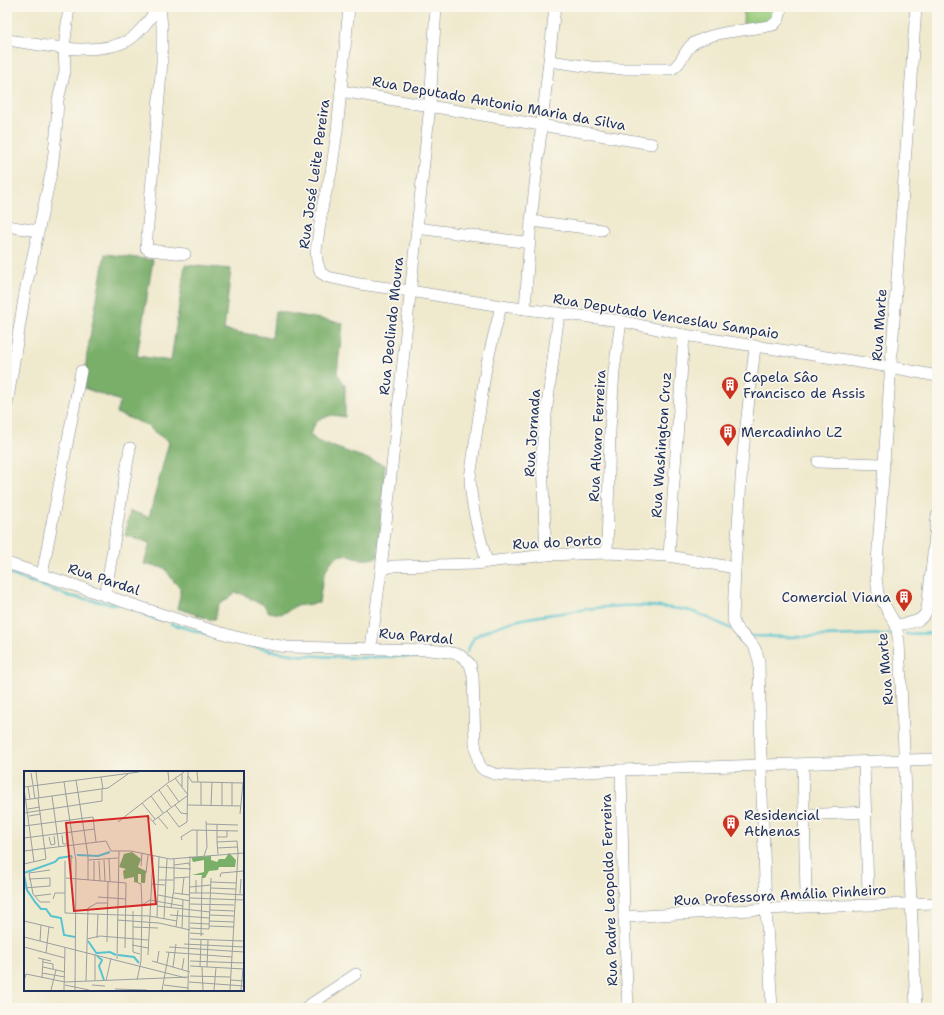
<svg xmlns="http://www.w3.org/2000/svg" width="944" height="1015" viewBox="0 0 944 1015" font-family="'Shantell Sans',sans-serif">
<rect width="100%" height="100%" fill="#fbf7ec"/>
<filter id="ink" filterUnits="userSpaceOnUse"><feTurbulence type="fractalNoise" baseFrequency=".025" numOctaves="2"/><feDisplacementMap in="SourceGraphic" scale="8" xChannelSelector="R" yChannelSelector="G"/><feConvolveMatrix kernelMatrix="1 2 1 2 8 2 1 2 1" color-interpolation-filters="sRGB"/></filter>
<filter id="wash" filterUnits="userSpaceOnUse"><feTurbulence type="fractalNoise" baseFrequency=".012" numOctaves="4" result="noise"/><feDisplacementMap in="SourceGraphic" scale="16" xChannelSelector="R" yChannelSelector="G"/><feGaussianBlur stdDeviation="0.9" result="paint"/><feColorMatrix in="noise" values="0 0 0 0 0 0 0 0 0 0 0 0 0 0 0 0 0 1.4 0 .05"/><feComposite in="paint" operator="in"/></filter>
<g filter="url(#wash)">
<rect width="100%" height="100%" fill="#efe9cd"/>
<!-- green -->
<polygon fill="#99cb7a" stroke="#5a7d6c" points="744,7 777,7 776,27 759,27 743,24"/>
<!-- forest -->
<path fill="#7aaf6a" stroke="#4a6f64" d="M105,254L153,260L137,356L171,361L185,265L231,269L224,330L272,338L275,311L343,323L337,373L345,385V417L332,415L317,420L310,434L317,441L385,465L378,557C373,558 367,560 362,559C356,558 349,554 343,555C324,557 321,589 319,603L295,606L288,611L281,614L269,612L263,604C250,602 249,593 235,593L218,606L215,619H208L177,608L180,596V587L174,582L165,568L144,564L150,543L125,535L130,511L149,517L169,442L153,431L147,425L116,413L120,401L84,388C87,377 85,366 87,354C93,321 99,287 105,254Z"/>
<g fill="none" stroke-linecap="round" stroke-linejoin="round">
<!-- stream -->
<g stroke="#57c3d0" stroke-width="2.5">
<polyline points="7,573 69,596 117,605"/>
<polyline points="143,614 157,620"/>
<polyline points="171,624 218,637"/>
<polyline points="906,634 937,633"/>
<polyline points="750,636 788,637 892,634"/>
<polyline points="239,643 278,652 298,655 359,658 396,656 423,658 443,657 452,658"/>
<path d="M467,652L474,637C503,621 530,617 562,613C596,607 625,604 660,607C670,608 681,608 690,611C705,615 718,623 732,629"/>
</g>
</g>
</g>
<g filter="url(#ink)">
<g fill="none" stroke-linecap="round" stroke-linejoin="round">
<!-- minor casing -->
<g stroke="#858c96" stroke-width="12">
<g id="minor">
<polyline points="160,7 162,27 162,62 146,248 149,250 185,254"/>
<polyline points="349,7 337,131 331,173 323,203 316,251 317,261 319,268 321,273 328,277 360,284 410,291 501,306 621,321 684,335 891,367 937,376"/>
<path d="M7,40C43,45 93,57 127,41C137,36 152,17 158,7"/>
<path d="M550,61L591,67L616,69H672C683,63 684,49 694,43C716,30 749,31 773,25L779,19L781,7"/>
<polyline points="341,91 652,144"/>
<polyline points="531,221 602,230"/>
<polyline points="7,226 38,231"/>
<polyline points="417,228 530,243"/>
<polyline points="525,309 531,221 555,7"/>
<path d="M755,347L743,452L735,568L733,619C735,631 744,635 751,643C756,648 757,654 759,661L761,766L766,909L772,1008"/>
<polyline points="7,405 25,292 52,169 56,134 58,100 65,71 64,48 69,7"/>
<polyline points="818,462 883,464"/>
<polyline points="607,553 610,430 614,371 621,321"/>
<polyline points="546,555 542,461 543,438 559,313"/>
<polyline points="669,556 684,335"/>
<path d="M487,562C479,534 471,507 470,478L486,367L501,306"/>
<polyline points="7,563 188,623 232,636 262,643 287,647 429,650 448,652 460,655 470,664 473,676 475,743 478,760 480,766 484,770 495,774 518,776 621,770 937,759"/>
<polyline points="381,570 393,566 477,564 487,562 546,555 607,553 669,556 735,568"/>
<polyline points="42,575 81,371"/>
<polyline points="105,596 130,448"/>
<path d="M896,625C909,623 922,623 927,610L937,516"/>
<polyline points="371,648 381,570 430,105 436,7"/>
<polyline points="864,763 868,891"/>
<polyline points="803,765 806,895"/>
<polyline points="621,770 624,917 628,1008"/>
<polyline points="804,815 865,812"/>
<polyline points="624,917 806,907 937,903"/>
<polyline points="305,1008 356,974"/>
<polyline points="916,1008 899,642 896,625 878,594 876,577 916,7"/>
</g>
</g>
<!-- minor -->
<use href="#minor" stroke="#fff" stroke-width="11"/>
</g>
</g>
<!-- icons -->
<defs>
<g id="building-pin" transform="scale(0.9)"><path d="M0 17L-7.5 6A9.5 9.5 0 1 1 7.5 6Z" fill="#c8321e" stroke="#fbf7ec"/><path d="M-4-6H4V6H1V3H-1V6H-4ZM-2.5-4.3h1.7v1.8h-1.7ZM.8-4.3h1.7v1.8H.8ZM-2.5-1h1.7V.8h-1.7ZM.8-1h1.7V.8H.8Z" fill="#fff"/></g>
</defs>
<g fill-rule="evenodd">
<use href="#building-pin" x="730" y="385"/>
<use href="#building-pin" x="728" y="432"/>
<use href="#building-pin" x="904" y="597"/>
<use href="#building-pin" x="731" y="823"/>
</g>
<g text-anchor="middle" dominant-baseline="central" stroke-width="3.5" stroke-linejoin="round" paint-order="stroke">
<!-- street labels -->
<g font-size="14" fill="#1b2f5e" stroke="#fbf7ec">
<text transform="translate(499 103) rotate(10)">Rua Deputado Antonio Maria da Silva</text>
<text transform="translate(314 174) rotate(-82)">Rua José Leite Pereira</text>
<text transform="translate(666 316) rotate(9)">Rua Deputado Venceslau Sampaio</text>
<text transform="translate(879 325) rotate(-86)">Rua Marte</text>
<text transform="translate(391 326) rotate(-84)">Rua Deolindo Moura</text>
<text transform="translate(532 433) rotate(-86)">Rua Jornada</text>
<text transform="translate(597 436) rotate(-87)">Rua Alvaro Ferreira</text>
<text transform="translate(661 445) rotate(-86)">Rua Washington Cruz</text>
<text transform="translate(557 542) rotate(-3)">Rua do Porto</text>
<text transform="translate(104 579) rotate(18)">Rua Pardal</text>
<text transform="translate(416 636) rotate(5)">Rua Pardal</text>
<text transform="translate(885 669) rotate(-95)">Rua Marte</text>
<text transform="translate(609 890) rotate(-92)">Rua Padre Leopoldo Ferreira</text>
<text transform="translate(780 895) rotate(-3)">Rua Professora Amália Pinheiro</text>
</g>
<!-- poi labels -->
<g font-size="14" fill="#1b2f5e" stroke="#fbf7ec" text-anchor="start">
<text x="743" y="377">Capela Sâo<tspan x="743" dy="16">Francisco de Assis</tspan></text>
<text x="741" y="432">Mercadinho LZ</text>
<text x="891" y="597" text-anchor="end">Comercial Viana</text>
<text x="744" y="815">Residencial<tspan x="744" dy="16">Athenas</tspan></text>
</g>
</g>
<!-- overview -->
<g transform="translate(24 771)">
<rect width="220" height="220" fill="#efe9cd"/>
<path d="M108,81L117,88L114,96L122,100L121,112H117V103H114V112L110,111V106L100,108L99,100L102,98L95,96L100,83ZM205,82L212,89L211,96H195L194,99L185,100L181,107H178V104H168L180,101V89L169,91L167,86L187,85V89L193,91L195,88H201Z" fill="#7aaf6a"/>
<path fill="none" stroke="#57c3d0" stroke-width="2" d="M53,84L74,85L86,81M0,102L31,91L35,87L48,85M0,104L3,119L11,131L17,138H22L27,145L37,147L40,164L51,166M64,170L73,183M73,182L86,181L92,184M94,184L110,186L115,192M73,185L78,189L75,195L80,209"/>
<path fill="none" stroke="#9a9fa1" stroke-width="1" d="M12,1L15,27M173,1L174,11L219,12L216,43M7,2L9,14M158,3V16M164,5L168,11H174M77,6L79,18M151,7L164,24M52,9L64,85V109M40,11L52,90L51,219M146,11L160,1M143,14L155,31M9,15L11,28M0,16L115,1M4,16L6,28M0,17L10,91M135,19L147,36M28,25L35,76M127,25L139,42M0,29L84,17L104,3M118,32L131,48M151,34L157,42L164,43M164,34L217,35M177,34V11M187,35L188,11M198,35V11M208,35V11M4,38L16,36M143,40L155,56L163,51L164,1M0,42L78,30V18M123,44L132,54M5,45L17,43M134,46L144,58M129,50L163,25M94,51L145,11L144,1M182,53L214,54M0,55L69,46L72,71M38,64L39,73H43L42,63M25,66L27,74L31,73L30,65M193,66H203V59M0,67L71,58M158,69L157,66L168,59L214,60M193,71V54M193,77L213,76M0,80L82,70L87,80H107L146,88L220,82M194,83L193,71L213,70L214,82M173,85V59M180,85L183,76L182,50M85,88L86,110M64,89L94,87M80,89L81,110M41,90V142L125,145L153,150M70,90V109M75,90L76,110M0,93L22,88L14,27M150,94L165,92V94M117,95L118,82M134,96L167,98M213,100L214,82M122,102L124,84M196,106L197,102L220,100M42,107L102,112L101,177M47,107V87L49,86M150,107L166,106M5,108L26,107V115M134,109H150M172,109V122M187,111L212,112M127,113L141,114M166,116L187,114M0,117L26,115M187,117L212,118M150,122L166,124M166,122H186M187,122L220,124M216,123L217,108M134,124L166,130M158,124L160,106M11,125L27,123M74,126L102,128M166,127L220,129M29,128L31,122H41M26,131H16L9,123L5,102L26,99M166,133L210,134M118,134L126,129L159,135M133,135L186,141M147,137L150,117V88M186,139L211,140M109,140V181L116,183M146,144L185,147M185,144L210,145M133,146L135,86M140,148L143,88M93,149L135,152L166,159M0,150L30,157M185,150L210,151M166,152L185,153M185,155L210,156M109,156L134,157M152,156L154,139M158,157L159,129M166,157L185,158L187,107M166,162L180,163M177,165L178,105M0,166L162,207M73,167L74,143M63,168L76,165L124,169M166,168L220,170M16,170L17,154M83,171L84,110M160,173L220,176M108,174L124,177M0,176L41,187M145,176L220,181M142,181L208,186M22,182L25,156M124,184L129,85M14,187L27,190M93,188L95,80M128,190L166,201M166,190L220,192M19,191L29,193V198M133,192L135,180M166,195L220,198M19,196L41,201M149,196L152,173M176,196L177,169M178,196L179,219M183,196L184,169M158,199L160,187M18,202L41,206M166,205L206,206M18,207L19,188M113,209L117,190L118,134L117,113L114,112M207,209L220,210M0,210L2,203L41,211L165,206M62,210L64,137L73,132H84M71,210V183M82,210L87,187M165,211L220,215M41,214L65,219M68,214L81,215M140,214L164,217M91,218L123,219M27,219L32,199M40,219L41,176M138,219L145,181M164,219L166,85M190,219L192,197M206,219L213,100M217,219L219,198"/>
<path fill="#d62828" fill-opacity="0.15" stroke="#d62828" stroke-width="2" d="M124,45L132,133L50,140L42,52Z"/>
<rect width="220" height="220" fill="none" stroke="#1b2f5e" stroke-width="2"/>
</g>
<!-- margin -->
<rect width="944" height="1015" fill="none" stroke="#fbf7ec" stroke-width="24"/>
</svg>
